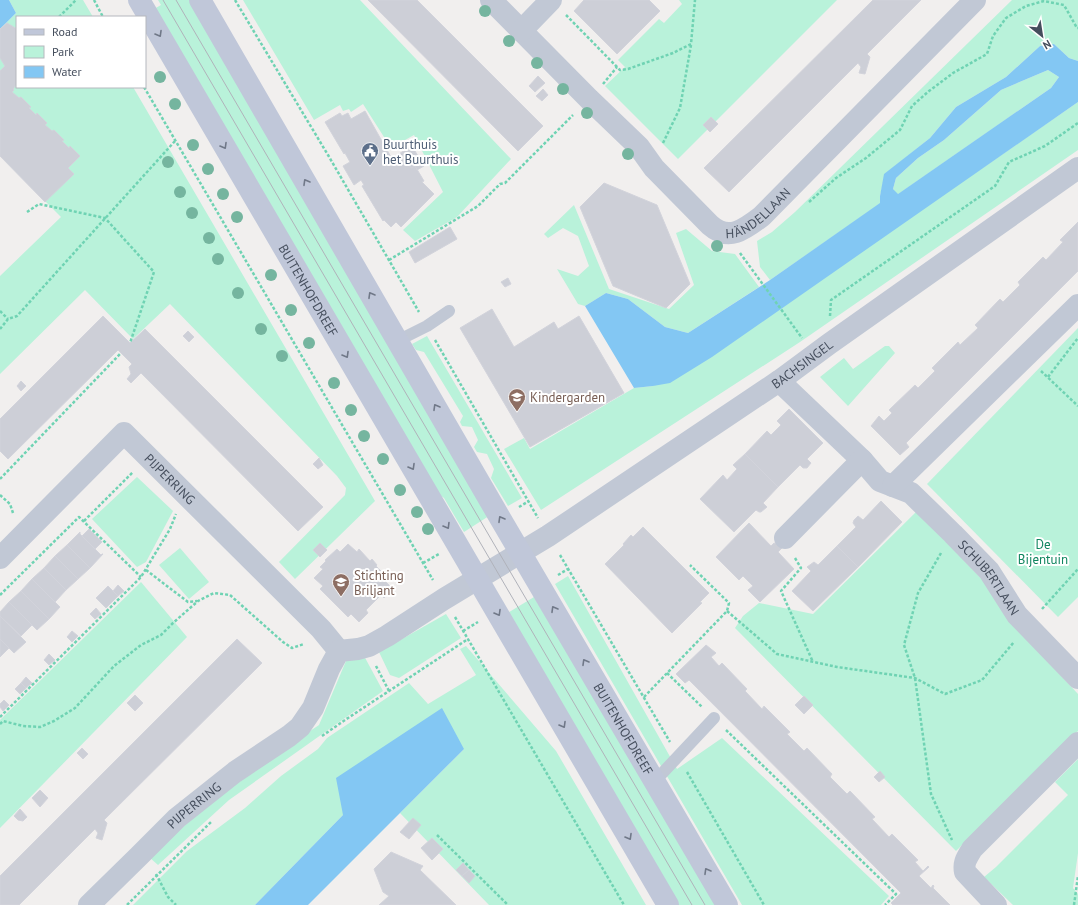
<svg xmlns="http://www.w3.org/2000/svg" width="1078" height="905" viewBox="0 0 1078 905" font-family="'PT Sans',sans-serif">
<rect width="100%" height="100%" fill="#f1efee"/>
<!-- green -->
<g fill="#b9f2da">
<polygon points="9,0 83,0 93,17 17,17 17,87 133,87 375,501 295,579 279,562 345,495 346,488 337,476 170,304 133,339 85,290 0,374 0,276 61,217 0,156 0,29 16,13"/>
<polygon points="158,0 192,0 492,514 464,532 444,498 433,490 154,9 161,5"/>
<polygon points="243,0 360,0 511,159 457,217 415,241 403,230 443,192 414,135 391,148 363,104 351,112 349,109 343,111 340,105 314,120"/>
<polygon points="679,0 837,0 678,159 605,86 625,67 618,60 659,19 664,23 682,4"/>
<polygon points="1012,0 1078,0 1078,61 1069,58 1054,44 1040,46 1006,77 956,107 930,138 885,174 880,196 881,203 770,280 760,267 757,241 772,232 795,212"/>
<polygon points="1048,70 1059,77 1051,88 897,195 893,189 896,178 918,158 944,140 1001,90"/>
<polygon points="1078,102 1078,150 800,342 541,510 504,449 524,438 530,449 634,388 653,386 984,167"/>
<polygon points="574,205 609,289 669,309 694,285 676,233 686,229 712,251 735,254 759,287 688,333 665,327 628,299 606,293 585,306 578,304 557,269 578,276 589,266 578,236 563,228 548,238 544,234"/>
<polygon points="1078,328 1078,597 1058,617 927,484"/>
<polygon points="427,336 522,498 508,506 491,478 494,469 487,454 477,452 474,447 478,440 472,427 462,426 460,422 463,416 424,352 416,350 412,344"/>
<polygon points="885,346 889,346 895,353 848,406 820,377 844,358 853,369"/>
<polygon points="137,477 173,511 146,562 137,567 92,519"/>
<polygon points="917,511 1010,609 1052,666 1078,694 1078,731 956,851 735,628 743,616 759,603 813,614"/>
<polygon points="180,548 209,582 189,599 159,565"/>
<polygon points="568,576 677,769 722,738 889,896 881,905 742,905 555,584"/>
<polygon points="141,582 187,637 0,828 0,720"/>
<polygon points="534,597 721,905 676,905 506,614"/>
<polygon points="446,614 461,638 399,678 390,675 379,652"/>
<polygon points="466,646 556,751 646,905 489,905 400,813 464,749 343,815 255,905 133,905 187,851 245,808 281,776 318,749 327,738 409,683 428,704 476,675 460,649"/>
<polygon points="363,654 383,691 229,800 158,865 149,857 234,782 319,725 346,661"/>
<polygon points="1078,759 1078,853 1073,888 1078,894 1078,905 1013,905 984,877 996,867 1068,795 1055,782"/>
</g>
<!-- water -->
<g fill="#83c7f3" fill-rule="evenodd">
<polygon points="0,0 9,0 16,13 0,29"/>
<path d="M1054,44L1069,58L1078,61V102L712,357L670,383L653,386L634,388L585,306L606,293L628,299L665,327L688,333L770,280L880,203V196L884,174L930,138L956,107L1006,77L1040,46ZM1048,70L1059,77L1051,88L898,194L893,189L896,178L918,158L944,140L1001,90Z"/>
<polygon points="442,708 464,749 308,905 255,905 343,815 336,778"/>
</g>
<!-- building -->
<g fill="#cdcfd7" stroke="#d2d3db">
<polygon points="368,0 417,0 543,126 518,151"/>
<polygon points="584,0 649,0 660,11 617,54 574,11"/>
<polygon points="873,0 921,0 867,54 870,57 865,74 859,73 861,67 858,63 729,192 704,168"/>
<polygon points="7,23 17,29 17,84 13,89 14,90 12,92 19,98 21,97 31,107 29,108 36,115 37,113 47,123 45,125 52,131 54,130 64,140 62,141 69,148 70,146 80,156 68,168 74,174 45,202 0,156 0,71 5,66 0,58 0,29"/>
<polygon points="538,76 545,83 535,92 529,86"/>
<polygon points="543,89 548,95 542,101 536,96"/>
<polygon points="365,111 396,166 406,160 411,168 415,166 424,181 422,182 434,194 401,227 396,222 391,227 384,220 383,221 362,186 364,185 361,180 354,185 343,166 350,162 345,153 344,154 325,122 340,113 342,116 348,113 351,119"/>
<polygon points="711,117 718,124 710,132 703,125"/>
<polygon points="412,146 424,166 417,170 415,166 411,168 406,160 396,166 392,158"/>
<polygon points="604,183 657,205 690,284 666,308 613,286 580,207"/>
<polygon points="1078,222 1078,271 906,443 909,447 900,455 871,426 879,416 884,421 892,413 889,410 915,385 918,388 935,371 932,368 958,342 960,345 978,328 975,325 1000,299 1003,302 1020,285 1018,282 1043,257 1046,260 1063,242 1060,240"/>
<polygon points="450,227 457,239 415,263 409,252"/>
<polygon points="508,278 511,284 505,287 501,282"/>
<polygon points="492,309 514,347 554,322 558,329 579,316 624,393 530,447 460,328"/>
<polygon points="103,316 130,343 145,329 323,507 298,531 141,373 131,383 127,379 131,374 129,367 132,364 118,350 8,459 0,451 0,419"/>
<polygon points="188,331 194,337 189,342 183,336"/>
<polygon points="21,381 26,386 21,391 17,386"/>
<polygon points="789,409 823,443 807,459 811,463 807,468 803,468 800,465 778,487 745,454 767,431 771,435 781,425 777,421"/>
<polygon points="745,454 778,487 763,503 767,507 761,512 759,512 756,510 734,532 700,499 723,475 727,480 737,469 733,465"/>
<polygon points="319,458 323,465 318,469 313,464"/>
<polygon points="881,501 902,522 858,567 837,546 856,527 853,523 854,520 858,516 863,520"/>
<polygon points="749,523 771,546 774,543 777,544 782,548 778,552 794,569 760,602 748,590 753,586 743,576 739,580 716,557"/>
<polygon points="643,527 709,593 700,602 702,603 672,633 605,564 624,545 623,544 631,535 633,537"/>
<polygon points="89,529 102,542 95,549 82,536"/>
<polygon points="80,532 80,534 101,555 102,554 103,554 90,568 67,545"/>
<polygon points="320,543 327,550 320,557 313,550"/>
<polygon points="348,544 357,552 359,549 370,561 372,559 377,565 376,566 388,578 385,581 393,589 384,598 381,595 366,610 368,613 359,622 351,614 348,617 320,589 323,586 314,578 323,569 320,567 326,561 325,560 337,549 340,552"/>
<polygon points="67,545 90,568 78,579 55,556"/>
<polygon points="837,546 858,567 813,611 792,591 811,571 807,567 814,562 818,565"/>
<polygon points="55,556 78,579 66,590 44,568"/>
<polygon points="44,568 66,590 55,602 32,579"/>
<polygon points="32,579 60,607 49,619 21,591"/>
<polygon points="118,585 124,591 118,596 113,591"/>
<polygon points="108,586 118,596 106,608 96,598"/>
<polygon points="21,591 49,619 37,630 9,602"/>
<polygon points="9,602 32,625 21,636 0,616 0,612"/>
<polygon points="96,608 101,614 95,619 90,614"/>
<polygon points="0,616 26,642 14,653 0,639"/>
<polygon points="72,631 78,636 72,642 67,637"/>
<polygon points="0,639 9,648 0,657"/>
<polygon points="237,639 262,663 104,820 107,823 102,840 96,838 98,833 95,829 19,905 0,905 0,876"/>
<polygon points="706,645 716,653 711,657 719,666 722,663 747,689 745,691 762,709 764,706 790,732 787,734 804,751 807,748 832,774 830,777 847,794 850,791 875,817 872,819 889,837 892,834 918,860 915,862 923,871 928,866 929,867 919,876 931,888 933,885 934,886 933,888 950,905 893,905 891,903 901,893 689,680 685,683 676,674"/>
<polygon points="49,654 55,660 49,665 44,660"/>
<polygon points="26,677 32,683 26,688 21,683"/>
<polygon points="21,683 26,688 20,694 15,689"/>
<polygon points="135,695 143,703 135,711 127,703"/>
<polygon points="804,696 813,705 804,714 795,705"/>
<polygon points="4,700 9,705 3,711 0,707 0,704"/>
<polygon points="82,748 88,754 83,759 77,753"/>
<polygon points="880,771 885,777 879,782 874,777"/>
<polygon points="40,790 48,798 40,807 32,798"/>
<polygon points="20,809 27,817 23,821 18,820 14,816"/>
<polygon points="413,818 421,825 409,839 400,832"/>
<polygon points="432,838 443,849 432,860 421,848"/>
<polygon points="391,852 423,866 420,870 456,905 379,905 389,896 383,892 374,869"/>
<polygon points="463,863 469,870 462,876 456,870"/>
<polygon points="469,870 475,876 469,883 462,876"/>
</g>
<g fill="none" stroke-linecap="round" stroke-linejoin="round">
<!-- path -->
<g stroke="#6fd3b3" stroke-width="2.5" stroke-dasharray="3 2" stroke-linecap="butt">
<polyline points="94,0 103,17"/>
<polyline points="235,0 328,155 419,312"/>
<polyline points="566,15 617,67 620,70 628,69 673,53 691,44 695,0"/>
<polyline points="59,17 76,0"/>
<polyline points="603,84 617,67"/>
<polyline points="144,87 433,580"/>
<polyline points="663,143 680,108 691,45"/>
<polyline points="809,202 836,178 866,158 900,130 912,106 929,91 953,73 987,54 993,36 1006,18 1026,6 1044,1 1064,5 1077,28 1078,28"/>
<polyline points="27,212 39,204 105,218 154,272 130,343"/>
<polyline points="740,253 802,338"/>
<polyline points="389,260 478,206 500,184 505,183 573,115"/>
<polyline points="0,311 8,319"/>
<polyline points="830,316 831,300 995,186 1009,162 1045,146 1078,123"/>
<polyline points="0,329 8,319 17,316 175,141"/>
<polyline points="435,340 538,518"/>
<polyline points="1041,371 1078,406"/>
<polyline points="1048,377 1078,338"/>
<polyline points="0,479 121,353"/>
<polyline points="0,495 10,504 13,513"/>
<polyline points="519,507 529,501"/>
<polyline points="84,521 133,472"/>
<polyline points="941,553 918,593 904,645 915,678 931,794 952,840"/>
<polyline points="560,555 670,742"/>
<polyline points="795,558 801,568 781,591 813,662"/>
<polyline points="423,563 439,554"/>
<polyline points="146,570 188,602 197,601"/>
<polyline points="558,575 568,569"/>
<polyline points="0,595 79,517 141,577"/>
<polyline points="1042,609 1078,569"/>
<polyline points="727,611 777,654 837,667 915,678 945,694 982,680 1014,642"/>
<polyline points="455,617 624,905"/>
<polyline points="463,631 478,622"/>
<polyline points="376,666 389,691"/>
<polyline points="667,673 702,707"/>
<polyline points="644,697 727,611 729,603 690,565"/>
<polyline points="0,717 141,577 170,529 176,514"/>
<polyline points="0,724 3,721 23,726 40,727 54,721 75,708 114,666 141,645 161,635 173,623 198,601 214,593 230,595 283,642 292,648 304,644"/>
<polyline points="726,730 896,894 885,905"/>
<polyline points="322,736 345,720 468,639"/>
<polyline points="687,772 764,905"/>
<polyline points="437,835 508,905"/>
<polyline points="156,874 168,897 176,905"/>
<polyline points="127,905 212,821"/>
<polyline points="1074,905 1078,876"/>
</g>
<!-- lane -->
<g stroke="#c1c8d5" stroke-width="12">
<polyline points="397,341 427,326 449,311"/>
<polyline points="655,781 714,718"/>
</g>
<!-- street -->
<g stroke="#c1c8d5" stroke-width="22">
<path id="s1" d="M491,0L589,99L639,147L654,168L710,225C729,242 745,229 762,216L975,0"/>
<polyline points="521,31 551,0"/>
<path id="s2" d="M779,381L862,460L880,481L911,493L953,534L989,571L1017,615L1078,678"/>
<polyline points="893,486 1078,305"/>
<polyline points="785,538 862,460"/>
<path id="s3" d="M0,558L124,433L321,629L339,651"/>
<path id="s4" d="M89,905L139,856L177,818L235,772L289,736L300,727L313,708L329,669L339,651L358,649L369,646L387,636L444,599L548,536L779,381L829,344L1078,168"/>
<path d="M996,905L965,872C963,862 967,858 972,849L1078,743"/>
</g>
<!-- secondary -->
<g stroke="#c0c7d9" stroke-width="22">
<path id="s5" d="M139,0L668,905"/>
<path id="s6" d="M200,0L500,518L727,905"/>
</g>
<!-- tram -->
<g stroke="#b0b2ba" stroke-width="1">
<polyline points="163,0 692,905"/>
<polyline points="176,0 705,905"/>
</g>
</g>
<!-- trees -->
<g fill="#75b59f">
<circle cx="485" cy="11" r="6"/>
<circle cx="509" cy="41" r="6"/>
<circle cx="537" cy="63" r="6"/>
<circle cx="160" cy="77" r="6"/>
<circle cx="563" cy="89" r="6"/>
<circle cx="175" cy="104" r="6"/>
<circle cx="587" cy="113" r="6"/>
<circle cx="193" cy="145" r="6"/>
<circle cx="628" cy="154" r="6"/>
<circle cx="168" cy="162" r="6"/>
<circle cx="208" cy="169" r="6"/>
<circle cx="180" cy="192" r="6"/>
<circle cx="223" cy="194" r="6"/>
<circle cx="192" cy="213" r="6"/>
<circle cx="237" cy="217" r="6"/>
<circle cx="209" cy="238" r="6"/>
<circle cx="717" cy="246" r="6"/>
<circle cx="218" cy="259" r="6"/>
<circle cx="271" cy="275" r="6"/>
<circle cx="238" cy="293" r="6"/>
<circle cx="291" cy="310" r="6"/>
<circle cx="261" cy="329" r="6"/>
<circle cx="309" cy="343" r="6"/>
<circle cx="282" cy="356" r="6"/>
<circle cx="334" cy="383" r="6"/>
<circle cx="351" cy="410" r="6"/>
<circle cx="364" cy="436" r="6"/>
<circle cx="383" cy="459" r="6"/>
<circle cx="400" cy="490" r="6"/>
<circle cx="417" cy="512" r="6"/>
<circle cx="428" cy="529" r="6"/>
</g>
<!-- one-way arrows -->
<defs><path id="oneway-chevron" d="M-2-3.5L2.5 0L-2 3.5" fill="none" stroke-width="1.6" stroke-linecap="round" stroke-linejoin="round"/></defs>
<g stroke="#707888">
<use href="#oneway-chevron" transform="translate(159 34) rotate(60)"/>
<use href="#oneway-chevron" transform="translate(224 146) rotate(60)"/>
<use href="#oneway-chevron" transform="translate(306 182) rotate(-120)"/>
<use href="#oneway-chevron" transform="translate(371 295) rotate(-120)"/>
<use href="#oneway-chevron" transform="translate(346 355) rotate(60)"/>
<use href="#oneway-chevron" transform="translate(436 407) rotate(-120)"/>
<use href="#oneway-chevron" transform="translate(412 467) rotate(60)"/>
<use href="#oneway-chevron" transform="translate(501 519) rotate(-120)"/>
<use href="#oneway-chevron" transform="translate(447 526) rotate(59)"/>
<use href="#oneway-chevron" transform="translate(554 609) rotate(-120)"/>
<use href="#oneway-chevron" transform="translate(498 613) rotate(60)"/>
<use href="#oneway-chevron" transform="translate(585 662) rotate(-120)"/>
<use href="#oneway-chevron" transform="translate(563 725) rotate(60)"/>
<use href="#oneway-chevron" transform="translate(629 837) rotate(60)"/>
<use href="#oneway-chevron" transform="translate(707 871) rotate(-120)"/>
</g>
<!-- icons -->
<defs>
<g id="civic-pin" transform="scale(0.9)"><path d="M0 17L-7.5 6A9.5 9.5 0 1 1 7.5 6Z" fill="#5c6f8a" stroke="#fff"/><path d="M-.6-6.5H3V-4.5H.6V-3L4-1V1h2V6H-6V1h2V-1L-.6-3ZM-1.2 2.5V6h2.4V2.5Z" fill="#fff"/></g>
<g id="school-pin" transform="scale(0.9)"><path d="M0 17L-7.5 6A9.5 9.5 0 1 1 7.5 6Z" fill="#8d6e63" stroke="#fff"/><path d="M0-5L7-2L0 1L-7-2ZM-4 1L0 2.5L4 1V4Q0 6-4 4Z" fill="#fff"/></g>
</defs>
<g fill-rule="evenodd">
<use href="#civic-pin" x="370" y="151"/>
<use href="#school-pin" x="517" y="397"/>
<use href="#school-pin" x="341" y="582"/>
</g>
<g text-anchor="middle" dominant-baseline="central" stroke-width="4" stroke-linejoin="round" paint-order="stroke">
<!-- service labels -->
<g font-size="13" fill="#4e5e75" stroke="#fff" text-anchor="start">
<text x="383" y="144">Buurthuis<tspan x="383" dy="15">het Buurthuis</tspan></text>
</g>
<!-- street labels -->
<g font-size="13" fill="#454e5d" stroke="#fff">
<text stroke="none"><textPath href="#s1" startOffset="371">HÄNDELLAAN</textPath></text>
<text stroke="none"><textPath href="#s5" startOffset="336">BUITENHOFDREEF</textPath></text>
<text stroke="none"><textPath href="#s4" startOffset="910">BACHSINGEL</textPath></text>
<text stroke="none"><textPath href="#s3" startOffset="241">PIJPERRING</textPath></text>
<text stroke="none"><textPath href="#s2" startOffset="291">SCHUBERTLAAN</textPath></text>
<text stroke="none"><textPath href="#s6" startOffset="843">BUITENHOFDREEF</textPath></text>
<text stroke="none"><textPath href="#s4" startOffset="145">PIJPERRING</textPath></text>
</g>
<!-- education labels -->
<g font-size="13" fill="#785e54" stroke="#fff" text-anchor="start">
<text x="530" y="397">Kindergarden</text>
<text x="354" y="575">Stichting<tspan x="354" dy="15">Briljant</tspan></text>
</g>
<!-- park labels -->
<g font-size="13" fill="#10855f" stroke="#fff">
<text x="1043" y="544">De<tspan x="1043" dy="15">Bijentuin</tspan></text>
</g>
</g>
<!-- legend -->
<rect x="16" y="16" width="130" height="72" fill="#ffffff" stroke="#b5b8be"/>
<rect x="24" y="29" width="20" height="6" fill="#c0c7d9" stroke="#b5b8be"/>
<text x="52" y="36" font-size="12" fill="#454e5d">Road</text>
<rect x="24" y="46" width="20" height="12" fill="#b9f2da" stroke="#b5b8be"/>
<text x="52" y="56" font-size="12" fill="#454e5d">Park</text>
<rect x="24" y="66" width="20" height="12" fill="#83c7f3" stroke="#b5b8be"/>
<text x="52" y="76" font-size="12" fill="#454e5d">Water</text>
<!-- north arrow -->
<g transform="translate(1042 36) rotate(150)" stroke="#ffffff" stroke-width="3" paint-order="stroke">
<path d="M0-3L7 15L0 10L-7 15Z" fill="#454e5d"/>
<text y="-6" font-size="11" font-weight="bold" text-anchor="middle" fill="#454e5d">N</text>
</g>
</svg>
